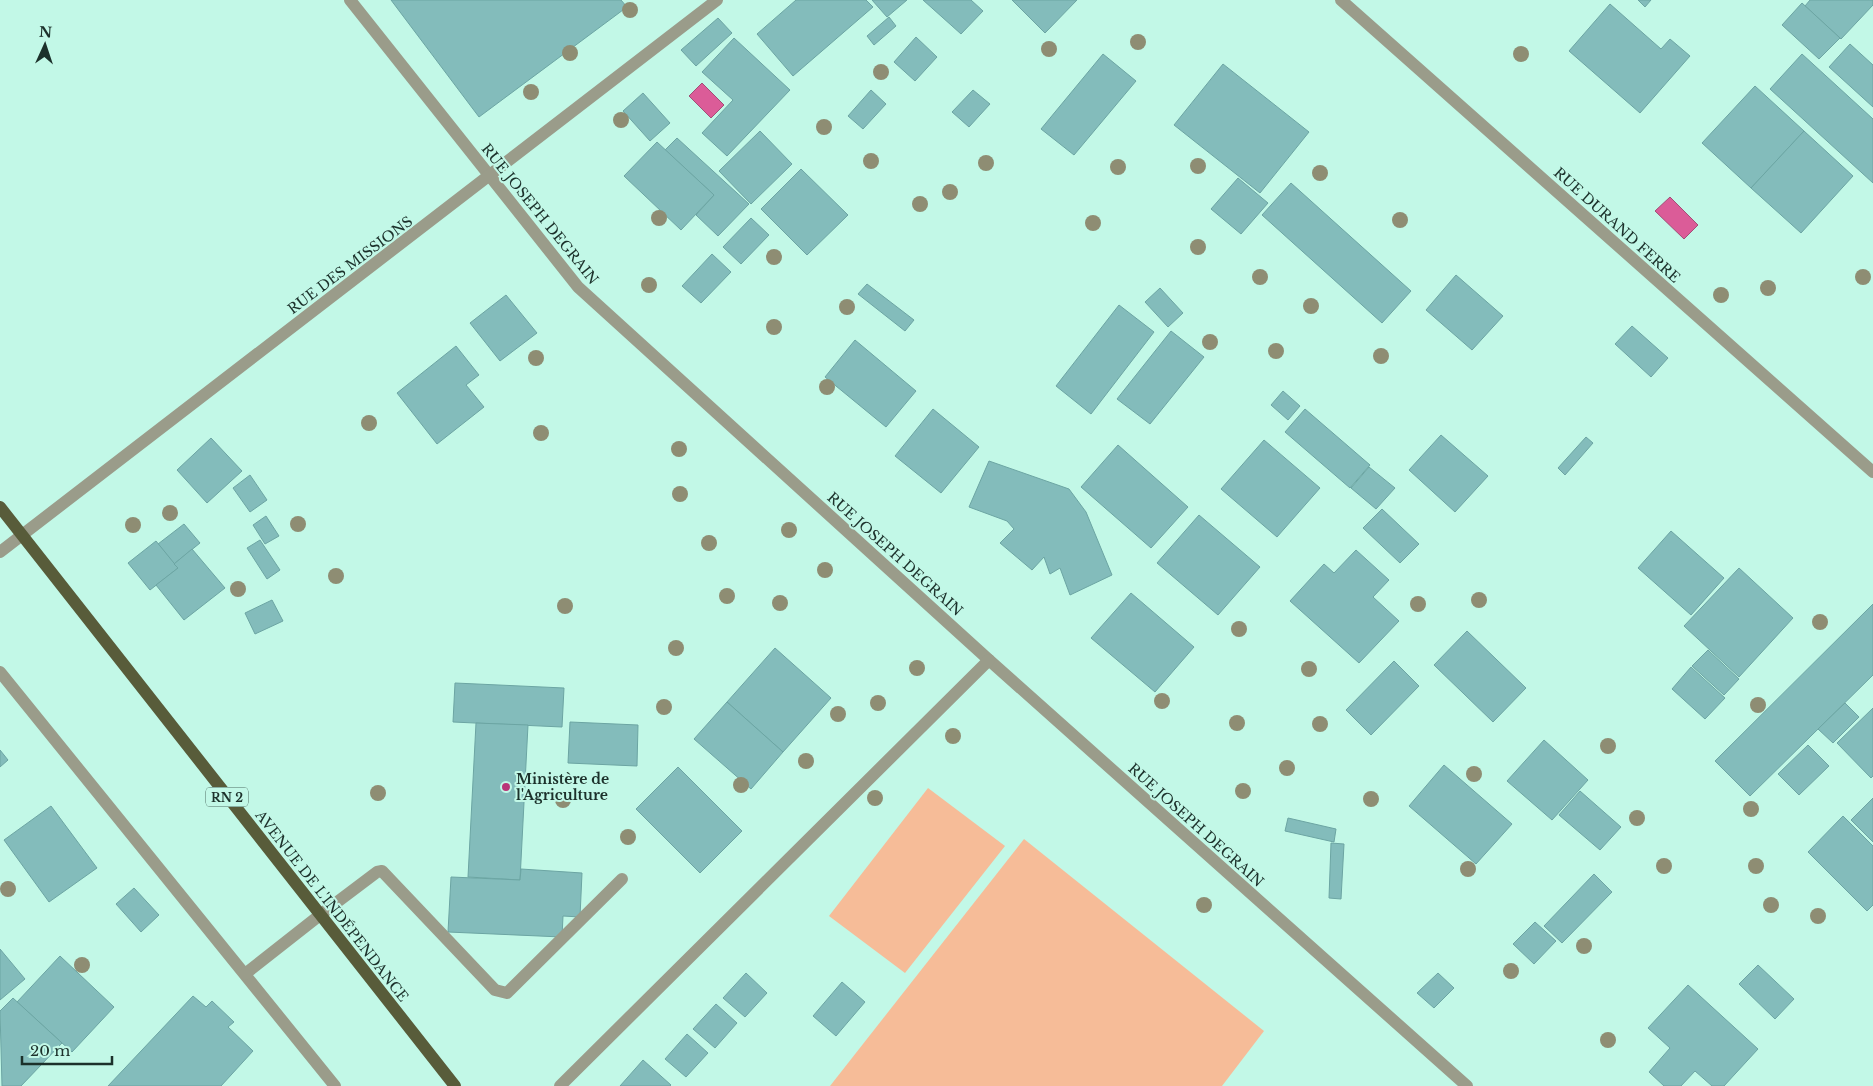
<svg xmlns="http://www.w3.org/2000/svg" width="1873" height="1086" viewBox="0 0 1873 1086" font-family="'Libre Baskerville',serif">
<rect width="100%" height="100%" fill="#c2f8e7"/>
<!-- green -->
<g fill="#f6bc98">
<polygon points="928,788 1005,846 905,973 829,916"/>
<polygon points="1024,839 1264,1031 1222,1086 830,1086"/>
</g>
<!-- water -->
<g fill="#db5c98" stroke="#a24f77">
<polygon points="702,83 724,105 711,118 689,96"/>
<polygon points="1670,197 1698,225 1684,239 1655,211"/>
</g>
<!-- building -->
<g fill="#83bcbb" stroke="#6ca5a3">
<polygon points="391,0 621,0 627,7 479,117"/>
<polygon points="796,0 866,0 873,7 793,76 757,34"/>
<polygon points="872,0 907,0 887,17"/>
<polygon points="923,0 971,0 983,11 961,34"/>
<polygon points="1012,0 1077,0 1045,33"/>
<polygon points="1638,0 1651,0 1645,7"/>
<polygon points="1810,0 1873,0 1873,5 1841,39 1805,6"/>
<polygon points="1802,3 1840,38 1819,59 1782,25"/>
<polygon points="1610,4 1661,49 1670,39 1690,56 1640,113 1569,51"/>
<polygon points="889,17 896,26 874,45 867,36"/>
<polygon points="718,18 732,33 696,66 681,50"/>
<polygon points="916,37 937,57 915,81 894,62"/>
<polygon points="734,38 790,90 727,156 702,133 733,100 702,72"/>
<polygon points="1850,44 1873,65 1873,107 1829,67"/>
<polygon points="1103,54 1136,81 1074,155 1041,129"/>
<polygon points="1802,54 1873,119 1873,183 1770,89"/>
<polygon points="1223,64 1309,132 1260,193 1174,125"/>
<polygon points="1755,86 1804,131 1751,188 1702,143"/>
<polygon points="871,90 886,104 863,129 848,116"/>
<polygon points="973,90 990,104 969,127 952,112"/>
<polygon points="643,93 670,123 650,141 623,111"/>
<polygon points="760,131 792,164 751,204 719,171"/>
<polygon points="1804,131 1853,176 1801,233 1751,188"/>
<polygon points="677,138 749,204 718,236 696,215 714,195 665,150"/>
<polygon points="657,142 714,195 681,230 624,176"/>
<polygon points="801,169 848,215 807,255 761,209"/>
<polygon points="1238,178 1268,203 1241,234 1211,209"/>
<polygon points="1291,183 1411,291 1382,323 1262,215"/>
<polygon points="751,218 769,235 741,264 723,247"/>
<polygon points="712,254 731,272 701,303 682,286"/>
<polygon points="1456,275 1503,316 1472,350 1426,310"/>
<polygon points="867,284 914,320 905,331 858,294"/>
<polygon points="1160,288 1183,313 1168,327 1145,302"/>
<polygon points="506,295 537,333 500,361 470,323"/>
<polygon points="1119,305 1154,332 1091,414 1056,386"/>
<polygon points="1632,326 1668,358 1651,377 1615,344"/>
<polygon points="1171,331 1204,357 1150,424 1117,399"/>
<polygon points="855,340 916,391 886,427 825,377"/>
<polygon points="456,346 479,375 466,385 484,407 437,444 397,393"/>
<polygon points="1283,391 1300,406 1288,420 1271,405"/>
<polygon points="933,409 979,447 941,493 895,456"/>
<polygon points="1305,409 1370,465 1350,488 1285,432"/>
<polygon points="1441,435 1488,476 1455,512 1409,470"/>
<polygon points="1586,437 1593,443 1565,475 1558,468"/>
<polygon points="211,438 242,471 207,503 177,470"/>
<polygon points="1264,440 1320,488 1277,537 1221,489"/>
<polygon points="1118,445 1188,507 1151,548 1081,487"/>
<polygon points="989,461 1069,489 1086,512 1112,575 1070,595 1060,568 1050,574 1044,557 1032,570 1000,543 1014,529 1007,521 969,507"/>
<polygon points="1369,467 1395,488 1376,509 1351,488"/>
<polygon points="250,475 267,500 250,512 233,488"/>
<polygon points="1382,509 1419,544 1400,563 1363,528"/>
<polygon points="1199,515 1260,567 1218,615 1157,563"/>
<polygon points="266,516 279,536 265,544 253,525"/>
<polygon points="184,524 200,543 174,564 158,544"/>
<polygon points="1671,531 1724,578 1691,615 1638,568"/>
<polygon points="260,540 280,570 267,579 247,548"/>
<polygon points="156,541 178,568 150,590 128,563"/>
<polygon points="192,549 225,588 184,620 156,585 178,568 174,564"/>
<polygon points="1356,550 1389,580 1373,597 1399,621 1359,663 1290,601 1324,564 1334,573"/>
<polygon points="1739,568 1793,618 1739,677 1684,626"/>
<polygon points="1131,593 1194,647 1155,692 1091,638"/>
<polygon points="272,600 283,621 255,634 245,613"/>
<polygon points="1873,604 1873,675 1750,796 1715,761"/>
<polygon points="1467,631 1526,688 1493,722 1434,665"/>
<polygon points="775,648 831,698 783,752 727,702"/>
<polygon points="1708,650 1739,679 1724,695 1692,666"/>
<polygon points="1394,661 1419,686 1371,735 1346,710"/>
<polygon points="1691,667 1725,698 1705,719 1672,689"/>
<polygon points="455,683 564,688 562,727 453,722"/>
<polygon points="727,702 783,752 751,789 694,739"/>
<polygon points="1845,703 1859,717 1833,743 1818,729"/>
<polygon points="1873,708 1873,776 1871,778 1837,743"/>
<polygon points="570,722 638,725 637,766 568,763"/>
<polygon points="476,723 528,725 520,880 468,877"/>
<polygon points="1544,740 1588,780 1552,820 1507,781"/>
<polygon points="1808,745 1829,766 1799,795 1778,774"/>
<polygon points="0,750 8,760 0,767"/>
<polygon points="1444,765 1512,824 1476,864 1409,806"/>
<polygon points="678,767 742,831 700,873 636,809"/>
<polygon points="1580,791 1621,827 1600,850 1559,815"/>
<polygon points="1873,798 1873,842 1851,820"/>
<polygon points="51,806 97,868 49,902 4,840"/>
<polygon points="1843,816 1873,846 1873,905 1867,911 1808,852"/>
<polygon points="1288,818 1336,829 1334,842 1285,831"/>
<polygon points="1331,843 1344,844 1341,899 1329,898"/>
<polygon points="521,869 582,873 580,917 563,916 562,937 448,932 451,877 520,880"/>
<polygon points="1594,874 1612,892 1562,943 1544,926"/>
<polygon points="134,888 159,915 141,932 116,904"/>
<polygon points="1535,922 1556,941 1534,964 1513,944"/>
<polygon points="0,949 25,979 0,1000"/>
<polygon points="60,956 114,1007 72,1052 17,1002"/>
<polygon points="1758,965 1794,999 1775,1019 1739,984"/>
<polygon points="746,973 767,993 745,1017 723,998"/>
<polygon points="1438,973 1454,988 1434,1008 1417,993"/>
<polygon points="842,982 865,1002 836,1036 813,1016"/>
<polygon points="1688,985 1758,1049 1724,1086 1712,1086 1695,1071 1681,1086 1664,1086 1649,1072 1670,1048 1648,1028"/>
<polygon points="193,996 206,1007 212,1001 234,1022 228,1027 253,1051 221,1086 108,1086"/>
<polygon points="13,998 62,1043 21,1086 2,1086 0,1011"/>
<polygon points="716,1004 737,1023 715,1048 693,1029"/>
<polygon points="687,1034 708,1053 686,1077 665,1059"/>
<polygon points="643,1060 671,1085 670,1086 620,1086"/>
</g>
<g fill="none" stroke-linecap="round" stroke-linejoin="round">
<!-- service -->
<polyline stroke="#9a9c8a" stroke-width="12" points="320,915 377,872 382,871 495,990 507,993 622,879"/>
<!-- minor -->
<g stroke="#9a9c8a" stroke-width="12">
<polyline points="350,0 578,287 989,660 1467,1086"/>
<polyline points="1341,0 1873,472"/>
<polyline points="0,552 717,0"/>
<polyline points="0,672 335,1086"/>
<polyline points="245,974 320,915"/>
<polyline points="560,1086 989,660"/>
</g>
<!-- primary -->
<polyline stroke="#585c3a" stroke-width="12" points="0,507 455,1086"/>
</g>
<!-- trees -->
<g fill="#8e8d73">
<circle cx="630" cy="10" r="8"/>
<circle cx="1138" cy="42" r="8"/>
<circle cx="1049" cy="49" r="8"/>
<circle cx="570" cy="53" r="8"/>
<circle cx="1521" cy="54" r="8"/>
<circle cx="881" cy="72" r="8"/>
<circle cx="531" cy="92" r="8"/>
<circle cx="621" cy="120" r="8"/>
<circle cx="824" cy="127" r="8"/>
<circle cx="871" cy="161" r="8"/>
<circle cx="986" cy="163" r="8"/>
<circle cx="1198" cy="166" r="8"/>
<circle cx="1118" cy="167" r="8"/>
<circle cx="1320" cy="173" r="8"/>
<circle cx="950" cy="192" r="8"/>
<circle cx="920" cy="204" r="8"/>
<circle cx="659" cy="218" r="8"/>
<circle cx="1400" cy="220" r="8"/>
<circle cx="1093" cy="223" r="8"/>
<circle cx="1198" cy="247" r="8"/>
<circle cx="774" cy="257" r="8"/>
<circle cx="1260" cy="277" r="8"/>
<circle cx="1863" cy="277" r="8"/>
<circle cx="649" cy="285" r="8"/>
<circle cx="1768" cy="288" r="8"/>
<circle cx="1721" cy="295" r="8"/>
<circle cx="1311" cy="306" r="8"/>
<circle cx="847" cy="307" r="8"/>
<circle cx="774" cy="327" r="8"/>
<circle cx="1210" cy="342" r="8"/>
<circle cx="1276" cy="351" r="8"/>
<circle cx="1381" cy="356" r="8"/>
<circle cx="536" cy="358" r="8"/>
<circle cx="827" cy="387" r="8"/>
<circle cx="369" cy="423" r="8"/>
<circle cx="541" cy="433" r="8"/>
<circle cx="679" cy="449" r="8"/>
<circle cx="680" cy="494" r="8"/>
<circle cx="170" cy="513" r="8"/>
<circle cx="298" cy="524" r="8"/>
<circle cx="133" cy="525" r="8"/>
<circle cx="789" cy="530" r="8"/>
<circle cx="709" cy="543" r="8"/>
<circle cx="825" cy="570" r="8"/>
<circle cx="336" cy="576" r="8"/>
<circle cx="238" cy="589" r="8"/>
<circle cx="727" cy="596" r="8"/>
<circle cx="1479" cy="600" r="8"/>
<circle cx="780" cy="603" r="8"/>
<circle cx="1418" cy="604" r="8"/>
<circle cx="565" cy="606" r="8"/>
<circle cx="1820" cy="622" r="8"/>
<circle cx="1239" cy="629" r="8"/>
<circle cx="676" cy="648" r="8"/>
<circle cx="917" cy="668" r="8"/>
<circle cx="1309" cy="669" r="8"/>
<circle cx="1162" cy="701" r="8"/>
<circle cx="878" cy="703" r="8"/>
<circle cx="1758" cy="705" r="8"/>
<circle cx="664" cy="707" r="8"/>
<circle cx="838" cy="714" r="8"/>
<circle cx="1237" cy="723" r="8"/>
<circle cx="1320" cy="724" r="8"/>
<circle cx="953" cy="736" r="8"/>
<circle cx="1608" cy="746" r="8"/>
<circle cx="806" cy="761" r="8"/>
<circle cx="1287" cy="768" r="8"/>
<circle cx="1474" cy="774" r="8"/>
<circle cx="741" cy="785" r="8"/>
<circle cx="1243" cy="791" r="8"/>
<circle cx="378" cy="793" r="8"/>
<circle cx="875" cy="798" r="8"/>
<circle cx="1371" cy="799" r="8"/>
<circle cx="563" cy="800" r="8"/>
<circle cx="1751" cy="809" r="8"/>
<circle cx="1637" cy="818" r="8"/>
<circle cx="628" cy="837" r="8"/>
<circle cx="1664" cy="866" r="8"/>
<circle cx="1756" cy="866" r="8"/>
<circle cx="1468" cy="869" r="8"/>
<circle cx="8" cy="889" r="8"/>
<circle cx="1204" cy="905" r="8"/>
<circle cx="1771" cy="905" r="8"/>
<circle cx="1818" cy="916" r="8"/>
<circle cx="1584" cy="946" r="8"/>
<circle cx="82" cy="965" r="8"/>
<circle cx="1511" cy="971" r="8"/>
<circle cx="1608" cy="1040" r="8"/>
</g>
<!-- markers -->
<circle fill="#b93478" stroke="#c2f8e7" stroke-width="2" cx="506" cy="787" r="5"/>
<g text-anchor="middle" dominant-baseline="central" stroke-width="4" stroke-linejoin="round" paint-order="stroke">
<!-- shield labels -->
<rect fill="#c2f8e7" stroke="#4e6d63" stroke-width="1" x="206" y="787.5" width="42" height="19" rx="4"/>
<g font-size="12" font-weight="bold" fill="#1c312b">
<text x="227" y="797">RN 2</text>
</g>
<!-- street labels -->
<g font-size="14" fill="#1c312b" stroke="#c2f8e7">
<text transform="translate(540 214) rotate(51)">RUE JOSEPH DEGRAIN</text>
<text transform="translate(1617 225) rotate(42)">RUE DURAND FERRE</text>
<text transform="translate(350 265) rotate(-37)">RUE DES MISSIONS</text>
<text transform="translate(895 554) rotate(42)">RUE JOSEPH DEGRAIN</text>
<text transform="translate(1196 825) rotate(42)">RUE JOSEPH DEGRAIN</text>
<text transform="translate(332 906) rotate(52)">AVENUE DE L'INDÉPENDANCE</text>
</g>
<!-- poi labels -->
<g font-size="14" font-weight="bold" fill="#1c312b" stroke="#c2f8e7" text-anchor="start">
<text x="516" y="779">Ministère de<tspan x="516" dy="16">l'Agriculture</tspan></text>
</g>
</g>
<!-- north arrow -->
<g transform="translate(45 45) rotate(3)" stroke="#c2f8e7" stroke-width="4" paint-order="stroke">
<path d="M0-4L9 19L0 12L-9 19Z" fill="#1c312b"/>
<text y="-8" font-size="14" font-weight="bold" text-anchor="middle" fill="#1c312b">N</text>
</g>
<!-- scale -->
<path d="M22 1056v8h90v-8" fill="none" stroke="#1c312b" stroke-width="2.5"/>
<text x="30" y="1056" font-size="15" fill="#1c312b" stroke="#c2f8e7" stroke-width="4" paint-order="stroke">20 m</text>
</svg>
